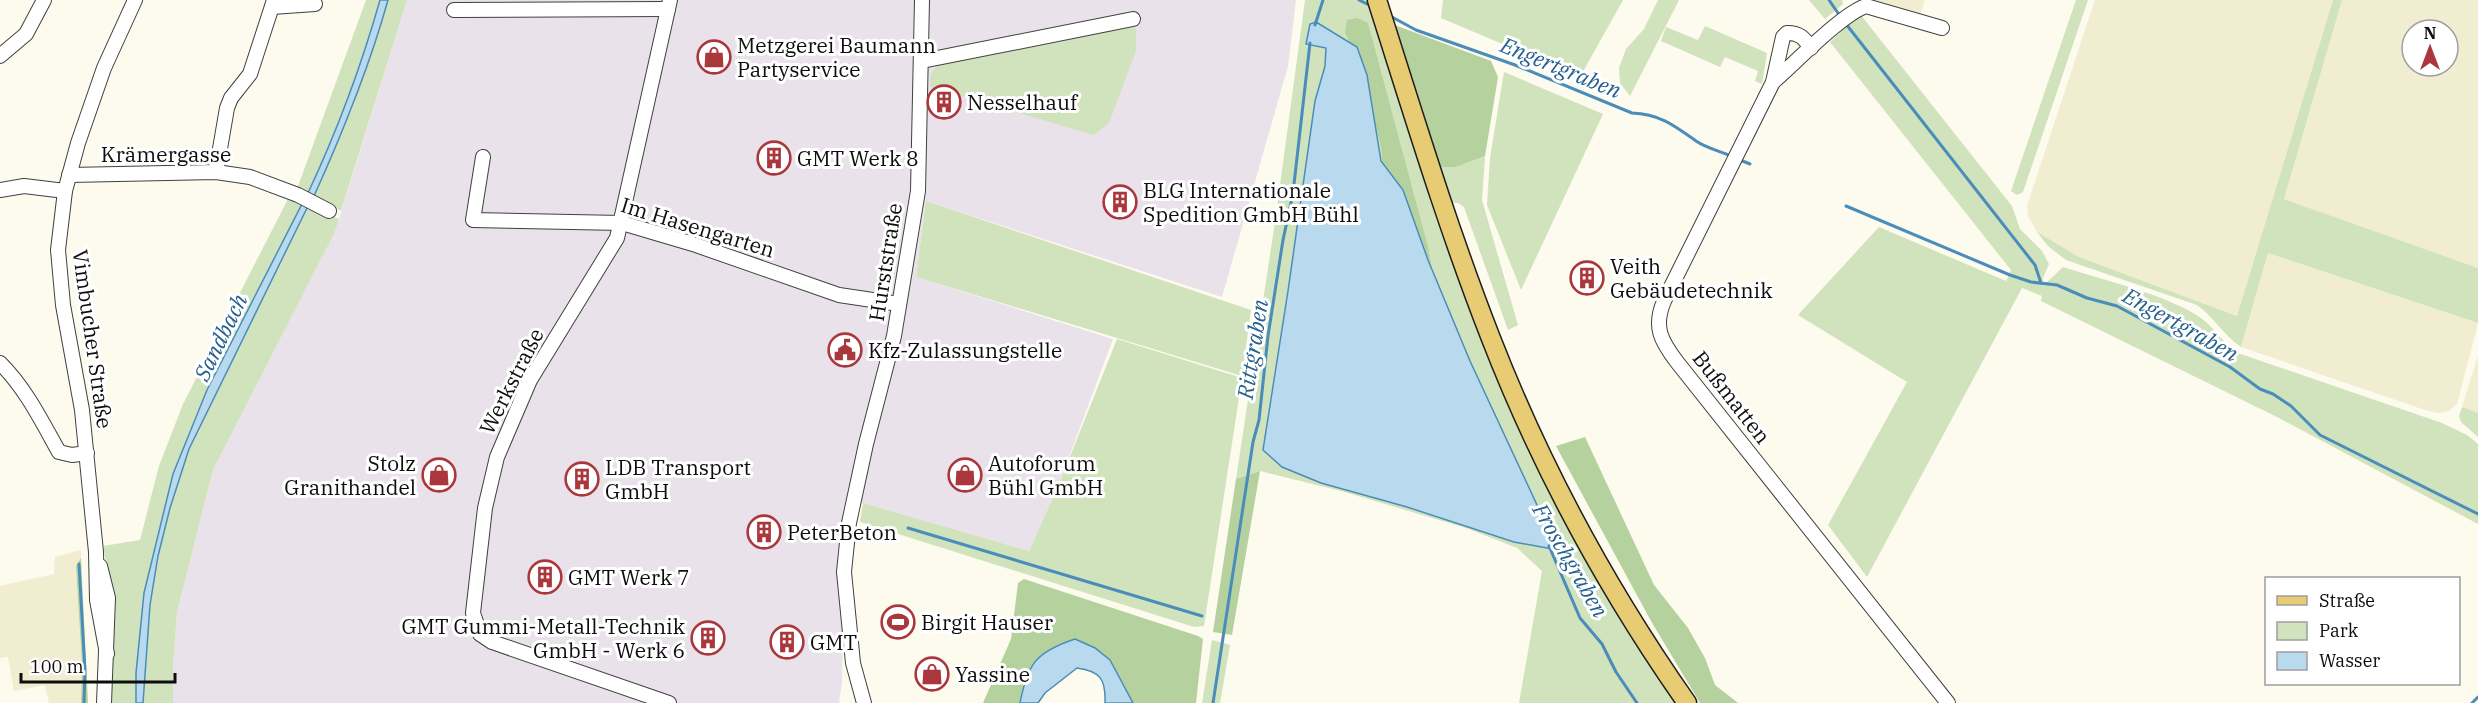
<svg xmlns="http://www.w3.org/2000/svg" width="2478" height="703" viewBox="0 0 2478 703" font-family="'IBM Plex Serif',serif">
<rect width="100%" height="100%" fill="#fdfaee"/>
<!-- industrial -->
<polygon fill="#e9e2ea" points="407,0 1296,0 1288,66 1222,297 926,201 916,277 1113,339 1059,484 1029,551 863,503 845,512 842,682 839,703 173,703 173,668 177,612 213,470 335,232"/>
<!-- farmland -->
<g fill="#f0edd1" fill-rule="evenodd">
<polygon points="1867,0 1925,0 1919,17"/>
<polygon points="2095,0 2333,0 2237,316 2079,257 2037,232 2028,216 2027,206"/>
<path d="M2342,0H2478V268L2284,199ZM2412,30H2448V66H2412Z"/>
<polygon points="2268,253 2478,323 2457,404 2449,411 2439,413 2428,411 2241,347"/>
<polygon points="2478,356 2478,413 2462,407"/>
<polygon points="81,550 81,558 76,567 82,665 81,703 49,703 45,685 14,691 8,657 0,658 0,586 54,574 55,557"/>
</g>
<!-- green -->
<g fill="#d0e3bc">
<path d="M366,0H380C361,67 337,131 308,193L297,189Z"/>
<polygon points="388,0 407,0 341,211 314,196 352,109"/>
<polygon points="1305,0 1370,0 1442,231 1481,333 1563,519 1622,622 1676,703 1519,703 1542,571 1517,548 1466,528 1341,491 1260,471 1236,479 1275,222"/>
<polygon points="1443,0 1623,0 1580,77 1441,18"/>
<polygon points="1658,0 1679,0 1630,96 1620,83 1619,68 1626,49 1644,29"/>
<polygon points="1809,0 1842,0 1843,4 1825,19"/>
<polygon points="2076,0 2088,0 2023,192 2017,195 2011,191"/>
<path d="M2333,0H2342L2284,199L2478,268V323L2268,253L2241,347C2224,336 2214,317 2197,305L2066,260L2048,246L2037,232L2079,257L2237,316Z"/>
<path d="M1860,14L2012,206L2020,229L2042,251L2049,264L2043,278V286L2063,267C2103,280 2164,294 2198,316C2214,326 2222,343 2238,353L2442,423L2467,435L2478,444V524L2279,418L2041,301L2042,296L2022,288L1867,577L1828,525L1907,382L1798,315L1879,227L2006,281L2011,270L1830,42Z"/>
<polygon points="1705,26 1767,53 1762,84 1755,81 1758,71 1725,57 1720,67 1661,41 1666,27 1698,40"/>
<path d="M1126,27L1136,28V51L1109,123L1094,135L930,87C930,73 931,69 944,63Z"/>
<polygon points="1504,72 1603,114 1521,290 1487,205 1490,158"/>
<polygon points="1485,156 1482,200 1518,325 1508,330 1464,207 1458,203 1446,202 1436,167 1456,167"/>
<polygon points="289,197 303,202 207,390 173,474 144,593 136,673 136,703 109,703 114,604 103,546 140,540 159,466 183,404"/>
<polygon points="926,201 1251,310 1242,376 916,277"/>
<polygon points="308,206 339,219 335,232 213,470 177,612 173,668 173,703 143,703 150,605 158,556 170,508 189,449"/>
<polygon points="1117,339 1242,378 1204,626 1194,627 860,522 863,503 1029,551 1059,484"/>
<polygon points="2462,407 2478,413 2478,437 2461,422 2459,416"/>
<polygon points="1212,640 1230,645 1220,703 1202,703"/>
</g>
<!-- forest -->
<g fill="#b5d19e">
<polygon points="1357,18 1368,23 1428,247 1432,270 1429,285 1387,212 1381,147 1364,78 1345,32 1347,20"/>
<polygon points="1392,24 1491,61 1498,77 1485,156 1456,167 1436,167"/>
<polygon points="1585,437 1654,585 1688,628 1705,658 1715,685 1738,703 1700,703 1651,621 1556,446"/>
<polygon points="1260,471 1232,635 1213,632 1236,479"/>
<polygon points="81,558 88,703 81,703 82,665 76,566"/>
<polygon points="1024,579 1198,636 1203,639 1196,703 1133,703 1110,660 1025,676 1020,703 983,703 1011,639 1018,583"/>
</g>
<!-- water -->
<g fill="#b9daee" stroke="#4a8dbb" stroke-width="1.5">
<path d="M380,0H388C369,68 343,132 314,196L308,193C337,131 361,67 380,0Z"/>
<polygon points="1316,22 1357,47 1367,75 1381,161 1403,190 1428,260 1470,361 1558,550 1514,542 1407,507 1321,483 1282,467 1263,450 1288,291 1315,101 1325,66 1326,48 1306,44 1310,24"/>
<polygon points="303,202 308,206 189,449 170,508 158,556 150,605 143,703 136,703 136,673 144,593 173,474 207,390"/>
<path d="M1075,639L1095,648L1110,660L1133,703H1105C1106,679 1100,671 1077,668L1045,693L1038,703H1020C1028,663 1036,652 1075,639Z"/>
</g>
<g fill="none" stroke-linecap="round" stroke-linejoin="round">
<!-- stream -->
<g stroke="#4a8dbb" stroke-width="3">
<polyline points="1359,0 1371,6"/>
<polyline points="1829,0 1840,16"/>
<path d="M1390,16L1416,30L1515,65L1632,113C1660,114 1675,126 1696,141C1706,148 1720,151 1731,156"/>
<polyline points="1846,24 2035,265 2041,283"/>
<polyline points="1315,25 1323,0"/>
<polyline points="1740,160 1750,164"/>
<polyline points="1846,206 2010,275 2031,282 2057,285 2087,298 2117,306 2230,367 2260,389 2273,394 2291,406 2320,435 2478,514"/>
<polyline points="908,528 1202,616"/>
<polyline points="1549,546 1580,618 1602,644 1616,672 1637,703"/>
<polyline points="79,564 85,671 84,703"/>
<polyline points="1213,703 1253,442 1259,420 1268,336 1283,240 1293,193 1310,43"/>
<polyline points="2472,703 2478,697"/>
</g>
<!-- minor casing -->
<g stroke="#404040" stroke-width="16">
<g id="minor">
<polyline points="272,7 315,4"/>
<polyline points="454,10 668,9"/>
<path d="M1811,48C1804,38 1800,33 1787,33L1783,37L1773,82L1664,301C1653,327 1661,341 1677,362L1948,703"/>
<polyline points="0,56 26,34 44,0"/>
<polyline points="922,61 1133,19"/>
<path d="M1773,82C1794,64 1843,13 1866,6L1942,28"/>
<polyline points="483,157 473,220 622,223 693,244 839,295 899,304"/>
<polyline points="216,172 227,108 231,98 250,74 274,0"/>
<polyline points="69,175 216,172 250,177 298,195 329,211"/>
<polyline points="0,190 24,186 65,191"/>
<path d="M0,363C26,389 41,420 59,452L72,455L87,453"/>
<polyline points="100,566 108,598 104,703"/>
<polyline points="107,654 97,600 96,552 82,410 63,305 58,250 65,191 78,143 104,68 135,0"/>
<polyline points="669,703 492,642 480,634 473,613 485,508 497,457 530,380 617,238 670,0"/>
<polyline points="864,703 853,663 844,572 849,523 866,444 894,336 918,191 922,0"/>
</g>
</g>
<!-- major casing -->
<g stroke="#1e1e1e" stroke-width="21">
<path id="major" d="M1377,0C1413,113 1447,226 1490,336C1540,465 1607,589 1687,703"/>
</g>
<!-- minor -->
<use href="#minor" stroke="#fff" stroke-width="14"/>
<!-- major -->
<use href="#major" stroke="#e7cc74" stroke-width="18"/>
</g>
<!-- icons -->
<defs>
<g id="shop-ring" transform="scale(1.725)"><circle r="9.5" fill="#fff" stroke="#aa373c" stroke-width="1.5"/><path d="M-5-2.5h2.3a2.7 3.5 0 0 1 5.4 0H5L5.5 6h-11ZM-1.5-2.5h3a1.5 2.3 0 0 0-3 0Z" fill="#aa373c"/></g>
<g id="building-ring" transform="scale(1.725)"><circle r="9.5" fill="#fff" stroke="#aa373c" stroke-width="1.5"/><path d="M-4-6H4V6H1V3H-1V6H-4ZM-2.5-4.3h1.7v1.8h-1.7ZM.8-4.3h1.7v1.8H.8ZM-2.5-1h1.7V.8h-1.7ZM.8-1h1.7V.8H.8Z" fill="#aa373c"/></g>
<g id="civic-ring" transform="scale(1.725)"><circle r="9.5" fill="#fff" stroke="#aa373c" stroke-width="1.5"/><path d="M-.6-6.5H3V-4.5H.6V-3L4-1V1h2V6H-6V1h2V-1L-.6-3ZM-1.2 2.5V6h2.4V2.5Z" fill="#aa373c"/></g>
<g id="stadium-ring" transform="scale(1.725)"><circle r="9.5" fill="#fff" stroke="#aa373c" stroke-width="1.5"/><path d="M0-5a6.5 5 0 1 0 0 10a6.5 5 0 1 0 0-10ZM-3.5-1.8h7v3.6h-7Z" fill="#aa373c"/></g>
</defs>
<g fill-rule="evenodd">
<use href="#shop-ring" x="714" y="57"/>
<use href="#building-ring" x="944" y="102"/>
<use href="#building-ring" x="774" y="158"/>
<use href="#building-ring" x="1120" y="202"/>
<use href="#building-ring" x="1587" y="278"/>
<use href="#civic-ring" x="845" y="350"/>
<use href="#shop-ring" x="439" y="475"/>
<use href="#shop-ring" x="965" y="475"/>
<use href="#building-ring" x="582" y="479"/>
<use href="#building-ring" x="764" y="532"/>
<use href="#building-ring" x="545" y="577"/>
<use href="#stadium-ring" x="898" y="622"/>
<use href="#building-ring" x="708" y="638"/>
<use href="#building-ring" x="787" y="642"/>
<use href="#shop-ring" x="932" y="674"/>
</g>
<g text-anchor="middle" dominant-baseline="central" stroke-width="6" stroke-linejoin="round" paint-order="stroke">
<!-- poi labels -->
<g font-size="21" fill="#0d0d0d" stroke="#fff" text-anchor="start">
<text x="737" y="45">Metzgerei Baumann<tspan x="737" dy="24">Partyservice</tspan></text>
<text x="967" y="102">Nesselhauf</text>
<text x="797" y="158">GMT Werk 8</text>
<text x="1143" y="190">BLG Internationale<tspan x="1143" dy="24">Spedition GmbH Bühl</tspan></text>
<text x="1610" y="266">Veith<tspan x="1610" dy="24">Gebäudetechnik</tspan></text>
<text x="868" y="350">Kfz-Zulassungstelle</text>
<text x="416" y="463" text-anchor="end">Stolz<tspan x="416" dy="24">Granithandel</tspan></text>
<text x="988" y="463">Autoforum<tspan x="988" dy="24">Bühl GmbH</tspan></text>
<text x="605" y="467">LDB Transport<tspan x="605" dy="24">GmbH</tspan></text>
<text x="787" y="532">PeterBeton</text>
<text x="568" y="577">GMT Werk 7</text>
<text x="921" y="622">Birgit Hauser</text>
<text x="685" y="626" text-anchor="end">GMT Gummi-Metall-Technik<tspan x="685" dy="24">GmbH - Werk 6</tspan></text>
<text x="810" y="642">GMT</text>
<text x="955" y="674">Yassine</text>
</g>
<!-- street labels -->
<g font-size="21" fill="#0d0d0d" stroke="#fff">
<text x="166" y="154">Krämergasse</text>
<text transform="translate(698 227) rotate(17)">Im Hasengarten</text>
<text transform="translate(885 262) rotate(-81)">Hurststraße</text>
<text transform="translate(93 339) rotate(82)">Vimbucher Straße</text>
<text transform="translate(511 381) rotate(-63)">Werkstraße</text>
<text transform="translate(1732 397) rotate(52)">Bußmatten</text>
</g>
<!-- water labels -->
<g font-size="22" font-style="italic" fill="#26608e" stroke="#fff">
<text transform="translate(1561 67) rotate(22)">Engertgraben</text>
<text transform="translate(2181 324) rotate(29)">Engertgraben</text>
<text transform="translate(220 337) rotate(-64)">Sandbach</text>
<text transform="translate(1252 349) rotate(-81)">Rittgraben</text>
<text transform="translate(1571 560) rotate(60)">Froschgraben</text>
</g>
</g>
<!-- legend -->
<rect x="2265" y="577" width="195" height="108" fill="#ffffff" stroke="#9e9e9e" stroke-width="1.5"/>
<rect x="2277" y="596" width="30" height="9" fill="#e7cc74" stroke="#9e9e9e" stroke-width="1.5"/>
<text x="2319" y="607" font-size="18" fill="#0d0d0d">Straße</text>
<rect x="2277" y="622" width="30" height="18" fill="#d0e3bc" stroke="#9e9e9e" stroke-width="1.5"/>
<text x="2319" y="637" font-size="18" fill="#0d0d0d">Park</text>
<rect x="2277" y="652" width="30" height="18" fill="#b9daee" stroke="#9e9e9e" stroke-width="1.5"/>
<text x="2319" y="667" font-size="18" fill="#0d0d0d">Wasser</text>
<!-- north arrow -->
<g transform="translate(2430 48)"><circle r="28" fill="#ffffff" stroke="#9e9e9e" stroke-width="1.5"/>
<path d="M0-4.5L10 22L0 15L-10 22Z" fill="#aa373c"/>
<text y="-9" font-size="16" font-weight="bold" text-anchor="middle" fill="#0d0d0d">N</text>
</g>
<!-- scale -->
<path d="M21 673v9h154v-9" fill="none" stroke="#0d0d0d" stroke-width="3"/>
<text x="30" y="673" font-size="18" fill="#0d0d0d" stroke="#ffffff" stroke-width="4.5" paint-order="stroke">100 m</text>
</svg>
